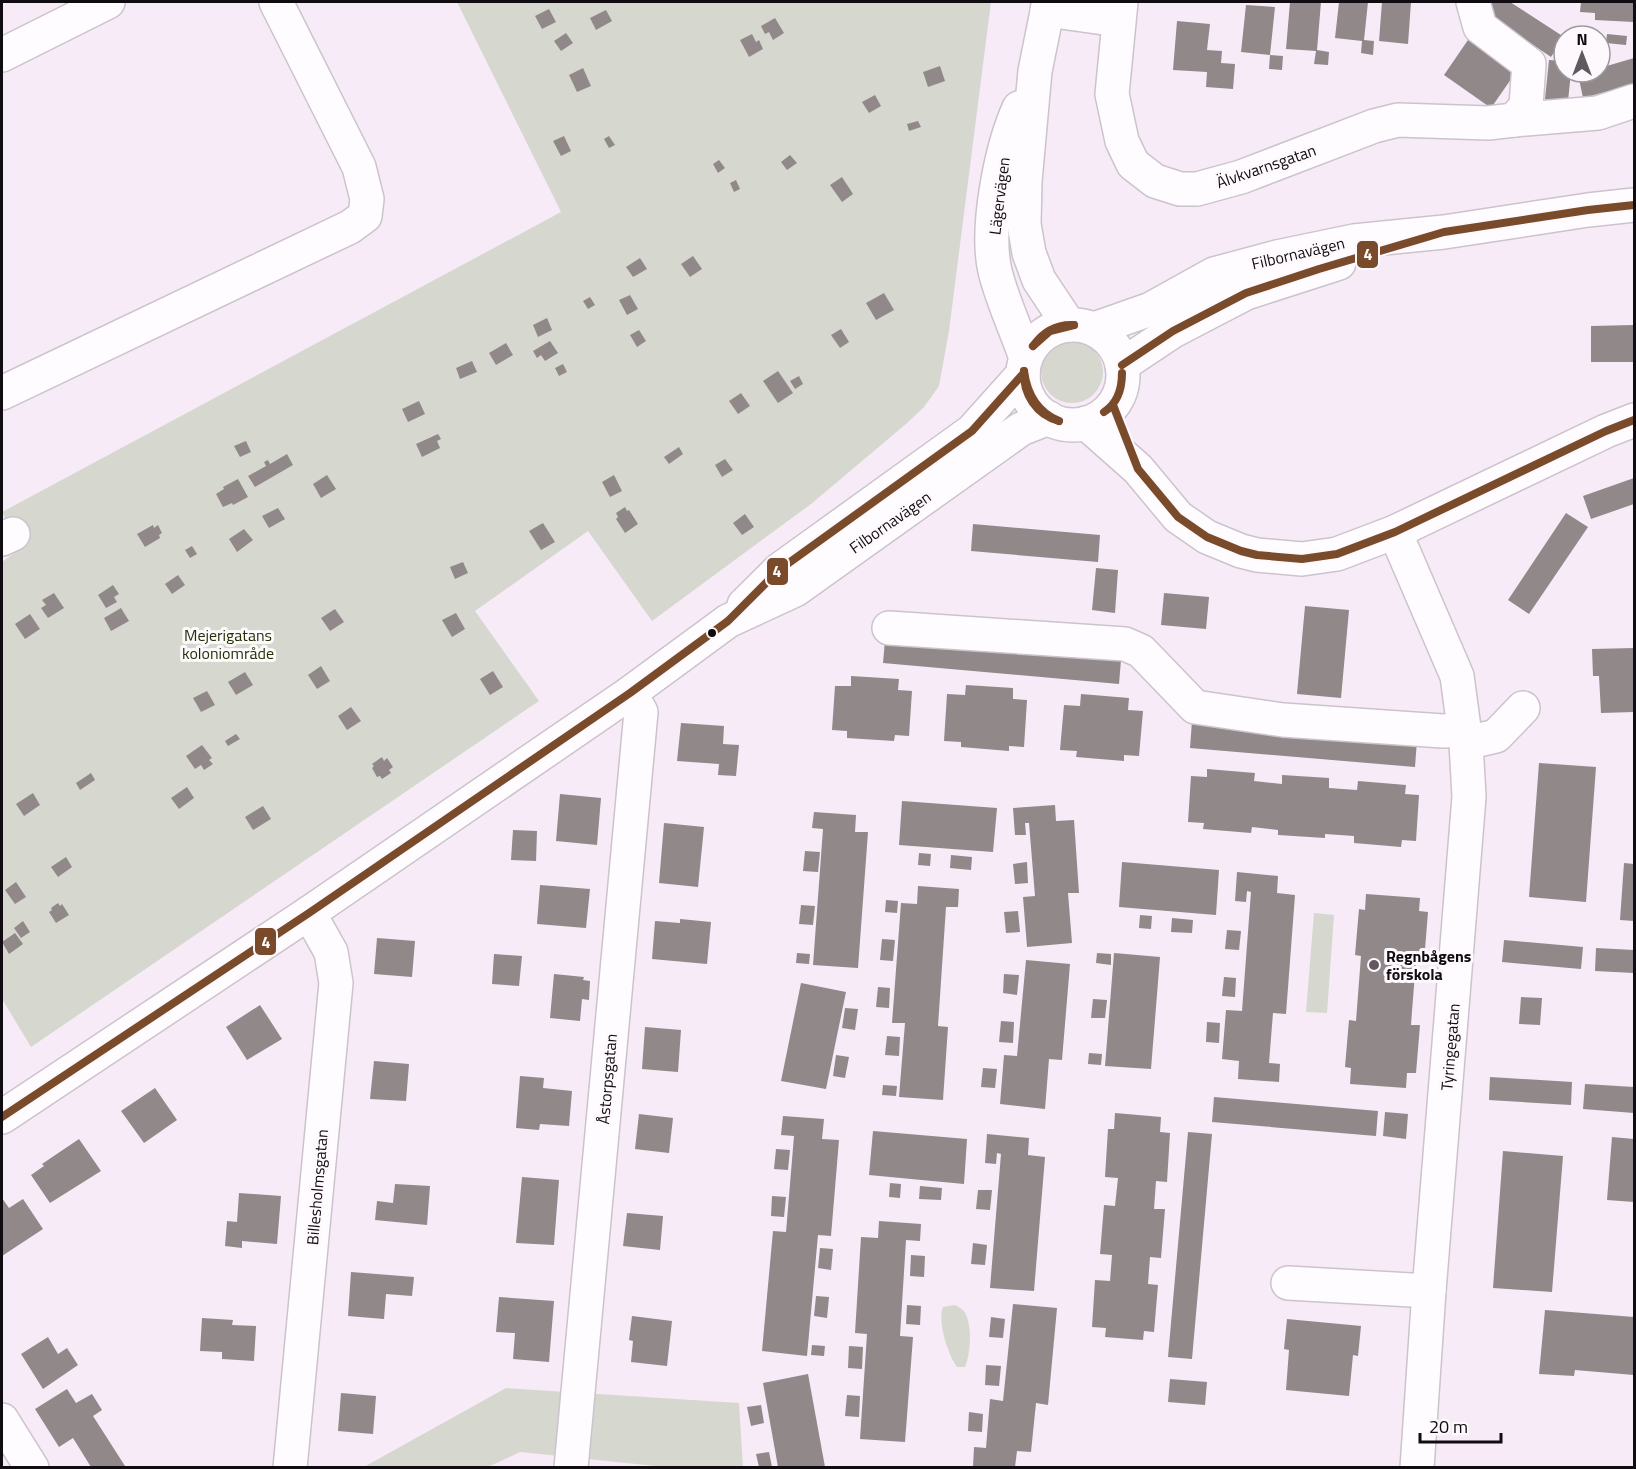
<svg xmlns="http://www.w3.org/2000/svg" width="1636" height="1469" viewBox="0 0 1636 1469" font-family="'Titillium Web',sans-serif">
<rect width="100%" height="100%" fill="#f6ebf7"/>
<!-- green -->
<g fill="#d6d8cf">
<polygon points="457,2 991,2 949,331 939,386 924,407 906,424 811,504 652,621 588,531 475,611 539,701 31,1047 2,999 2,562 21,548 2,512 561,212"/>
<circle cx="1072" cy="372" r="31"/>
<polygon points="1314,913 1334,915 1327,1013 1306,1012"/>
<path d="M955,1305C958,1307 961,1308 963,1310C973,1321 971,1354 965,1367H957C948,1355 937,1321 943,1307Z"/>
<polygon points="506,1388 739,1403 743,1467 665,1467 520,1452 488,1467 362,1468"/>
</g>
<!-- building -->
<g fill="#918889">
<polygon points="1290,2 1321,2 1317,50 1329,52 1328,65 1314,64 1316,51 1286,49"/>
<polygon points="1339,2 1368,2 1364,40 1374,41 1373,55 1361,53 1362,41 1335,38"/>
<polygon points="1382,2 1411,2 1408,44 1379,41"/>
<polygon points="1491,2 1510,2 1564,37 1551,57 1484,12"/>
<polygon points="1581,2 1634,2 1634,22 1595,20 1595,13 1580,12"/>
<polygon points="1246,5 1275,7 1270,55 1241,52"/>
<polygon points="549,9 556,22 542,29 535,16"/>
<polygon points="606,10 612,21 596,30 590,18"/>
<polygon points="775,18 784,33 773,40 769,32 765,34 761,26"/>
<polygon points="1177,21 1210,24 1207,50 1222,51 1221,63 1235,64 1233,89 1206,87 1207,72 1173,70"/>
<polygon points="566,33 573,43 561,51 554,41"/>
<polygon points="752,34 756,42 759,40 763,49 749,57 740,40"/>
<polygon points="1607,34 1627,36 1626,45 1606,43"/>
<polygon points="1468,40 1516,72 1491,108 1444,75"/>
<polygon points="1270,55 1283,56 1282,70 1269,69"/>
<polygon points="1634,58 1634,84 1583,98 1578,74 1600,72 1600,68"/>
<polygon points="1549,60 1564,61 1564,72 1571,72 1568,101 1545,99"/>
<polygon points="940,66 945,81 928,87 923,72"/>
<polygon points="583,68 591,86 577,92 569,75"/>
<polygon points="875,95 881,106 869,113 862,102"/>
<polygon points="918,121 921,127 909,131 907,124"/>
<polygon points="564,136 571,151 561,156 553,141"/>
<polygon points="609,136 615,145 609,148 604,139"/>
<polygon points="790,155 797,163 787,170 781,162"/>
<polygon points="719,160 725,168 718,173 713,164"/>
<polygon points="842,177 853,194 842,202 830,185"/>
<polygon points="736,180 740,189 734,192 730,183"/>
<polygon points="693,256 702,269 690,277 681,264"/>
<polygon points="640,258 647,269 633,277 626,267"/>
<polygon points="884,293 894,310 876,320 866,303"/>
<polygon points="630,295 638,309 627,315 619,300"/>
<polygon points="590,297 595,305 588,309 583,301"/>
<polygon points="547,318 552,330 538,337 533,325"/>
<polygon points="1634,325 1634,362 1591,362 1591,326"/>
<polygon points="841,329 849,342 840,348 831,335"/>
<polygon points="639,330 646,341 637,347 630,335"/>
<polygon points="550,341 558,353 545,361 541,355 537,358 533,351"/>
<polygon points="506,343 513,355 496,365 489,353"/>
<polygon points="472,361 477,372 460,379 456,368"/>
<polygon points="563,364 567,372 559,376 555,368"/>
<polygon points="778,371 793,393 778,403 763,381"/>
<polygon points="799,376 803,384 795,389 790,381"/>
<polygon points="741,393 750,406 738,414 729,401"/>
<polygon points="419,401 425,414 408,422 402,409"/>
<polygon points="438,434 441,439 437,441 440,448 422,457 416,444"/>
<polygon points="246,441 251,452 240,457 234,446"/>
<polygon points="679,447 683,454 669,464 664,457"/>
<polygon points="287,454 293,465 255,487 248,476 266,466 264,462 268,460 270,464"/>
<polygon points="725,459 733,470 722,477 715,465"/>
<polygon points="327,475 336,489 321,498 313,484"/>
<polygon points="614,475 622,491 610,497 602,482"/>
<polygon points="1634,478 1634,504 1591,519 1583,496"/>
<polygon points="238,479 248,497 233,505 232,503 223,507 216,494 224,489 223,487"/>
<polygon points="625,507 627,511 629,510 638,524 625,533 616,519 618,517 616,513"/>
<polygon points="278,508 285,519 269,528 262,516"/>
<polygon points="1566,513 1588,527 1529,614 1508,600"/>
<polygon points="745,514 754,527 742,535 733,523"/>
<polygon points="543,523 555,542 541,550 529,531"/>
<polygon points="973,524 1100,535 1098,562 971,551"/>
<polygon points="153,525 154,528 158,525 162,533 159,535 160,538 145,547 137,534"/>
<polygon points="244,529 253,540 237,552 229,539"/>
<polygon points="192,546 197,554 190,558 185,550"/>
<polygon points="463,562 468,573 455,579 450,567"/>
<polygon points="1096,568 1118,570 1115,613 1092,610"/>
<polygon points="178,575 185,585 172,594 165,584"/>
<polygon points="113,585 119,594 114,597 117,602 106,608 98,595"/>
<polygon points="54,593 64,608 48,618 41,608 46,605 42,600"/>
<polygon points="1164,593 1209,597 1206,629 1161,625"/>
<polygon points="1305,606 1349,610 1341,698 1297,694"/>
<polygon points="121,608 129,621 111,631 104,618"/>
<polygon points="335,609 344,622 330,631 321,618"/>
<polygon points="456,613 465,629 452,637 442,620"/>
<polygon points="30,614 40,629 25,639 15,624"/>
<polygon points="885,640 1121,660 1119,684 883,663"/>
<polygon points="1634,648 1634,712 1601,713 1599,676 1593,676 1592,649"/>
<polygon points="321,666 330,681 317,689 308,675"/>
<polygon points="493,671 503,687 490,695 480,679"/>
<polygon points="245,672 253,685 236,695 228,682"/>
<polygon points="851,676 899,679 898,690 912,691 909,736 895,735 894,741 847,738 847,731 832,730 835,686 851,686"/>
<polygon points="966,685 1013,688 1013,699 1027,700 1024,747 1009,746 1009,751 961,747 961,742 944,741 947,694 965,695"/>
<polygon points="207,691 215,705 201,712 193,698"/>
<polygon points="1081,694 1129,698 1128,710 1143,711 1139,756 1124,755 1124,761 1076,757 1077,751 1060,750 1064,705 1080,706"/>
<polygon points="351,707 361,721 347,730 338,716"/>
<polygon points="1192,721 1417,740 1415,767 1190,748"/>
<polygon points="681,723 724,726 723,744 739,745 736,776 718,775 719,764 677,761"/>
<polygon points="236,734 240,739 228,746 225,741"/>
<polygon points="202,745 212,758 209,760 213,764 204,770 201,765 195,769 186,756"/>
<polygon points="382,757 384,761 387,758 393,767 389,770 391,773 382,779 380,776 377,777 372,768 374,766 372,764"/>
<polygon points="1539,763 1596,767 1586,902 1529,897"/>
<polygon points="1207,769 1255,773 1254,781 1282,784 1282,775 1329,778 1329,788 1357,790 1358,781 1406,785 1405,794 1419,795 1416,841 1402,840 1401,847 1354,843 1354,836 1325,834 1325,838 1278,835 1278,830 1252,827 1251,833 1203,829 1204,823 1188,822 1191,776 1207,777"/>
<polygon points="91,773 95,780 80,790 76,783"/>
<polygon points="187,787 194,798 179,809 171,798"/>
<polygon points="33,793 40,805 24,816 16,804"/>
<polygon points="560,794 601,798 597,845 556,841"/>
<polygon points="902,801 997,808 993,852 899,845"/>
<polygon points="1055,805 1056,821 1074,820 1079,893 1068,893 1072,943 1027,947 1023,897 1035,896 1029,823 1025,823 1026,835 1015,835 1013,808"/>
<polygon points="263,806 271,819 253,830 245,817"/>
<polygon points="814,812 856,815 855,832 868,832 858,968 813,965 823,829 812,828"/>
<polygon points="664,823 704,827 698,887 659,883"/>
<polygon points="513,830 537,831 536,861 511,860"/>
<polygon points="805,851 820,852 818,872 803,871"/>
<polygon points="919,853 931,854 930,866 918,865"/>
<polygon points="951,855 972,857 971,870 950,868"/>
<polygon points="66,857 72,867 58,877 51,867"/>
<polygon points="1027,862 1028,883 1015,884 1013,864"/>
<polygon points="1122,862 1219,870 1216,915 1119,907"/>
<polygon points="1624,863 1634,864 1634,921 1620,920"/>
<polygon points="1237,872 1278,876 1277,893 1295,895 1286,1014 1273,1013 1269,1063 1280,1064 1279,1082 1238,1079 1239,1061 1222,1059 1226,1010 1242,1011 1251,892 1247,891 1246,902 1235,901"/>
<polygon points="16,882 26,897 15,904 5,890"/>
<polygon points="540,885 590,889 586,928 537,924"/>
<polygon points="918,886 959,889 958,907 946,907 938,1026 948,1027 943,1100 899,1097 905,1023 892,1023 901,903 917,904"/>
<polygon points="1366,894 1420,898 1419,911 1428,912 1424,962 1416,961 1412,1011 1411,1025 1420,1025 1416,1073 1407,1073 1406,1088 1350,1084 1351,1068 1345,1067 1349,1020 1356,1021 1361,956 1355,955 1359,909 1365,910"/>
<polygon points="886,900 898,901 897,913 885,912"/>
<polygon points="58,903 60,906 62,904 69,915 56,923 49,912 52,910 51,908"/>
<polygon points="801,905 815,906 813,925 799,924"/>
<polygon points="1018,911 1020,932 1006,933 1004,912"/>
<polygon points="1140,915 1152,916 1151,929 1139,928"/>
<polygon points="1172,918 1193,920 1192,933 1171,932"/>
<polygon points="680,919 711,922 707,964 652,959 655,921 680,923"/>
<polygon points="23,921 30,932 21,938 14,928"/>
<polygon points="1227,930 1241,931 1239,950 1225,949"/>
<polygon points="15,933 23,944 9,954 2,942"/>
<polygon points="377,938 415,941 412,977 374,974"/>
<polygon points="882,939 895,940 893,961 880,960"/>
<polygon points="1504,940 1583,947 1581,969 1502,962"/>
<polygon points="1596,948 1634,950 1634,973 1595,971"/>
<polygon points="797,953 810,954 809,964 796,963"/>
<polygon points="1097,953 1111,954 1111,965 1096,963"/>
<polygon points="1114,953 1160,957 1151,1069 1105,1066"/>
<polygon points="494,954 522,956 519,986 492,984"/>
<polygon points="1026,960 1070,964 1062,1060 1049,1059 1045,1109 1000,1104 1004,1055 1017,1056"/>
<polygon points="554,974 584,977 583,980 590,981 589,1000 582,999 580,1021 550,1018"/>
<polygon points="1004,974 1019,975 1017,995 1003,993"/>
<polygon points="1224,977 1236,978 1235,997 1222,996"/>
<polygon points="801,983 846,992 826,1089 781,1081"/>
<polygon points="878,987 890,988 889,1008 876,1007"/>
<polygon points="1521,997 1542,998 1540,1025 1519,1024"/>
<polygon points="1093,999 1107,1000 1105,1018 1091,1018"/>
<polygon points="260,1005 282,1039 247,1060 226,1027"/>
<polygon points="845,1008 858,1009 855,1030 842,1028"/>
<polygon points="1001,1021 1014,1022 1013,1043 999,1042"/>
<polygon points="1207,1022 1220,1023 1219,1043 1206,1042"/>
<polygon points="645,1027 681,1030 678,1072 642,1069"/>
<polygon points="887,1036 900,1037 899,1056 885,1055"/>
<polygon points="1089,1053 1102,1054 1101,1065 1088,1064"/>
<polygon points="836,1055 849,1057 845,1078 833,1076"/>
<polygon points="374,1061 409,1064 406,1101 370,1099"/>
<polygon points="983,1068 997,1069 995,1088 981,1087"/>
<polygon points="520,1076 544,1078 543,1088 572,1091 569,1126 540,1124 539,1130 516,1128"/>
<polygon points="1490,1077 1572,1082 1571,1105 1489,1100"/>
<polygon points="1585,1084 1634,1087 1634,1113 1583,1109"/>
<polygon points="883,1085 897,1086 896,1096 882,1095"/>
<polygon points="155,1088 177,1120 144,1143 121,1111"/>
<polygon points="1214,1097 1378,1111 1376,1136 1212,1122"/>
<polygon points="1385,1112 1408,1114 1406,1139 1383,1136"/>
<polygon points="1115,1113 1161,1117 1160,1132 1170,1133 1167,1182 1156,1181 1154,1209 1165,1209 1161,1258 1150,1257 1148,1284 1158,1285 1154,1332 1144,1331 1143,1340 1105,1337 1106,1328 1092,1327 1095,1280 1110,1281 1112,1255 1100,1254 1104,1205 1115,1206 1118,1178 1105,1177 1108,1129 1114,1129"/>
<polygon points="639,1114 673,1118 669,1153 635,1149"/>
<polygon points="783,1116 824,1119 822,1139 839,1140 831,1236 818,1235 807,1356 762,1351 773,1231 786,1232 794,1136 781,1135"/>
<polygon points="873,1131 967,1139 964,1184 869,1175"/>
<polygon points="1188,1132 1212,1134 1192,1359 1168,1357"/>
<polygon points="987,1134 1029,1138 1028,1155 1045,1157 1034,1291 990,1288 1001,1154 997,1153 996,1164 985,1163"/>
<polygon points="1612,1137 1634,1139 1634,1202 1607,1200"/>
<polygon points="79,1139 101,1171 50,1203 31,1175 44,1166 42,1164"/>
<polygon points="776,1149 790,1150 788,1170 774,1169"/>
<polygon points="1503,1151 1563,1156 1552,1292 1493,1288"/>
<polygon points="522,1177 559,1180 554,1245 516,1243"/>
<polygon points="890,1183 901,1184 900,1198 889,1197"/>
<polygon points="395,1184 430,1186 427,1225 375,1220 377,1201 393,1203"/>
<polygon points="920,1186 942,1188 941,1200 919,1199"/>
<polygon points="978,1190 992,1190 990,1210 976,1209"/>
<polygon points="239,1193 281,1196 277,1244 242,1241 242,1248 225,1246 227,1221 237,1222"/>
<polygon points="772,1196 786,1197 784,1217 771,1216"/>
<polygon points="2,1198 9,1208 23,1199 43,1229 2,1256"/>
<polygon points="627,1213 663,1216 660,1250 623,1246"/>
<polygon points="879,1221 921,1224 920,1241 906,1240 900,1336 913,1337 905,1442 860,1439 867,1334 855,1333 861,1237 878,1238"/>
<polygon points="973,1243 987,1245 985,1265 971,1264"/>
<polygon points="820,1248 833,1249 831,1270 818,1268"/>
<polygon points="911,1255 925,1256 924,1277 910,1276"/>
<polygon points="351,1272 414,1277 412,1296 386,1294 384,1319 348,1316"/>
<polygon points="816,1296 829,1297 827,1318 814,1316"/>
<polygon points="499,1297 554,1301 549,1362 513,1359 515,1333 496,1332"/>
<polygon points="1013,1304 1057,1308 1048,1405 1036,1403 1031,1452 1017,1451 1015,1467 973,1467 974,1447 986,1448 990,1399 1003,1401"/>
<polygon points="907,1305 921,1306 920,1325 906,1324"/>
<polygon points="1545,1310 1634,1317 1634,1375 1575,1370 1574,1376 1539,1374"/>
<polygon points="632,1316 672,1321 667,1366 631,1362 633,1341 629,1340"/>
<polygon points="991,1317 1005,1319 1003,1338 989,1337"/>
<polygon points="202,1318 233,1320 232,1325 256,1326 254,1361 222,1359 222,1352 200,1351"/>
<polygon points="1287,1319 1361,1326 1358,1356 1353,1355 1349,1396 1286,1390 1289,1350 1284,1349"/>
<polygon points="48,1337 58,1354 67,1348 78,1365 43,1389 21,1354"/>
<polygon points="812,1345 825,1346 824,1356 811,1355"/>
<polygon points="849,1346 863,1347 862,1369 848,1368"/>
<polygon points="986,1365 1001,1366 999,1386 985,1385"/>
<polygon points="808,1374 825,1467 778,1467 763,1383"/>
<polygon points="1170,1379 1207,1382 1205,1405 1168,1402"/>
<polygon points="67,1389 76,1403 92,1394 102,1410 93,1416 125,1466 91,1467 73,1438 59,1447 35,1409"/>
<polygon points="341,1393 376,1396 373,1434 338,1431"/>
<polygon points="847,1395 860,1396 859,1417 845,1416"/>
<polygon points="761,1405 764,1423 751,1426 747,1407"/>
<polygon points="969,1412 983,1414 982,1432 968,1431"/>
<polygon points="769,1452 772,1467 759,1467 756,1454"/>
</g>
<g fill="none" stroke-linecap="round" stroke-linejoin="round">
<!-- minor casing -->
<g stroke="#ccc3cd" stroke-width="36">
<g id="minor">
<polyline points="1049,2 1035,71 1025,181 1024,224 1029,253 1039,280 1069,325"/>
<polyline points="1121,2 1112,94 1122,141 1133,164 1155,181 1180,189 1197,189 1241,177 1374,126 1398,120 1488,123 1514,120 1526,106 1529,64 1480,27 1473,2"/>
<polyline points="1047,10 1118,20"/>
<polyline points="2,55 108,2"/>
<path d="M1019,108C1001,148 985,228 995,271C1002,300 1016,329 1026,358"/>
<polyline points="1514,120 1598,113 1634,101"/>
<circle cx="1073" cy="375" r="50"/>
<polyline points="1094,329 1151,309 1214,274 1277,257 1354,241 1444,232 1588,210 1634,205"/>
<polyline points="1122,365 1173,331 1246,293 1339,263"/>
<polyline points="2,393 350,227 365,216 367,199 359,167 276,2"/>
<polyline points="1086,423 1138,469 1178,517 1207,537 1241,551 1257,555 1302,559 1337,554 1395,532 1606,431 1634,420"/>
<polyline points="1395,532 1457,676 1466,743 1469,797 1429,1291 1417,1468"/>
<polyline points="2,539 13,534"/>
<polyline points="744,605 779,570 972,431 1023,374"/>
<polyline points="889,628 1125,644 1141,651 1195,707 1283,720 1443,731 1464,730"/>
<polyline points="1466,743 1496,736 1523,708"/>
<polyline points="2,1117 309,913 630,693 728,621 795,590 1021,429 1049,418"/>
<polyline points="1288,1283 1429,1291"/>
<polyline points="2,1420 32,1468"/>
<polyline points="290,1468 336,983 331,952 309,913"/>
<polyline points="571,1468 641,712 630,693"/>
</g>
</g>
<!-- minor -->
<use href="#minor" stroke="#fefcfe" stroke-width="33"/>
<!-- bus-1 casing -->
<g stroke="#fdf9fd" stroke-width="12">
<g id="bus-1">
<path d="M1033,346C1043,332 1057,324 1074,325"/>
<polyline points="1033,346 1050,331 1074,325"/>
<polyline points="1122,365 1173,331 1246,293 1319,269 1444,232 1588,210 1634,205"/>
<path d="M1024,371C1027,394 1037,412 1059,421"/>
<path d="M1024,371C1023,394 1036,415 1059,421"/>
<polyline points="1113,405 1138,469 1178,517 1207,537 1241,551 1257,555 1302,559 1337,554 1395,532 1606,431 1634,420"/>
<path d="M1104,412C1118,403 1122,388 1122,373"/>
<polyline points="2,1117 309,913 630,693 728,621 779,570 972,431 1023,374"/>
</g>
</g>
<!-- bus-1 -->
<use href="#bus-1" stroke="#7a4b2a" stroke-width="8"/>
</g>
<!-- markers -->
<circle fill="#110b12" stroke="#fdf9fd" stroke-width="2" cx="712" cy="633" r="5"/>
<circle fill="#615962" stroke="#fdf9fd" stroke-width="2" cx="1374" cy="965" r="6"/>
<g text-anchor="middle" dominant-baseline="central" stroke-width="6" stroke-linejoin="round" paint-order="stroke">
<!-- street labels -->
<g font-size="16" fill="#110b12" stroke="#fdf9fd">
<text transform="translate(1266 166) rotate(-19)">Älvkvarnsgatan</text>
<text transform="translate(999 196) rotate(-83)">Lägervägen</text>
<text transform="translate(1298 253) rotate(-13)">Filbornavägen</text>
<text transform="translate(890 522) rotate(-35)">Filbornavägen</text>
<text transform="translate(1450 1047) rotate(-85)">Tyringegatan</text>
<text transform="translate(607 1079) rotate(-85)">Åstorpsgatan</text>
<text transform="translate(317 1187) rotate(-85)">Billesholmsgatan</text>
</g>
<!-- park labels -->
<g font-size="16" fill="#1e3000" stroke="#fdf9fd">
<text x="228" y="635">Mejerigatans<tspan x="228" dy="18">koloniområde</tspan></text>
</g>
<!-- poi labels -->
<g font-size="16" font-weight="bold" fill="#110b12" stroke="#fdf9fd" text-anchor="start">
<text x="1386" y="956">Regnbågens<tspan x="1386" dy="18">förskola</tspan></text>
</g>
</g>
<g stroke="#fdf9fd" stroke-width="2">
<rect x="1356" y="240" width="23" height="29" rx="6" fill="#7a4b2a"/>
<rect x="766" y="557" width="23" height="29" rx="6" fill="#7a4b2a"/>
<rect x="254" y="927" width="23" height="29" rx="6" fill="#7a4b2a"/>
</g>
<g font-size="16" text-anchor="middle" font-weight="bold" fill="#fff">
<text x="1368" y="260">4</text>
<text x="777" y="577">4</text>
<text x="266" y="948">4</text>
</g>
<!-- border -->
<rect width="1636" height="1469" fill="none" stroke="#110b12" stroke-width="6"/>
<!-- north arrow -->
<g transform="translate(1582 54)"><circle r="28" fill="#fdf9fd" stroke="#9f9a9f" stroke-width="1.5"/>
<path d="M0-4.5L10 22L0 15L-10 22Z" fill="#615962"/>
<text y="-9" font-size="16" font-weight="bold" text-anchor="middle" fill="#110b12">N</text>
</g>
<!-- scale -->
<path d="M1420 1433v9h81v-9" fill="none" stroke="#110b12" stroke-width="3"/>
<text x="1429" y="1433" font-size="18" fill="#110b12" stroke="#fdf9fd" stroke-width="4.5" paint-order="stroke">20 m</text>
</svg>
